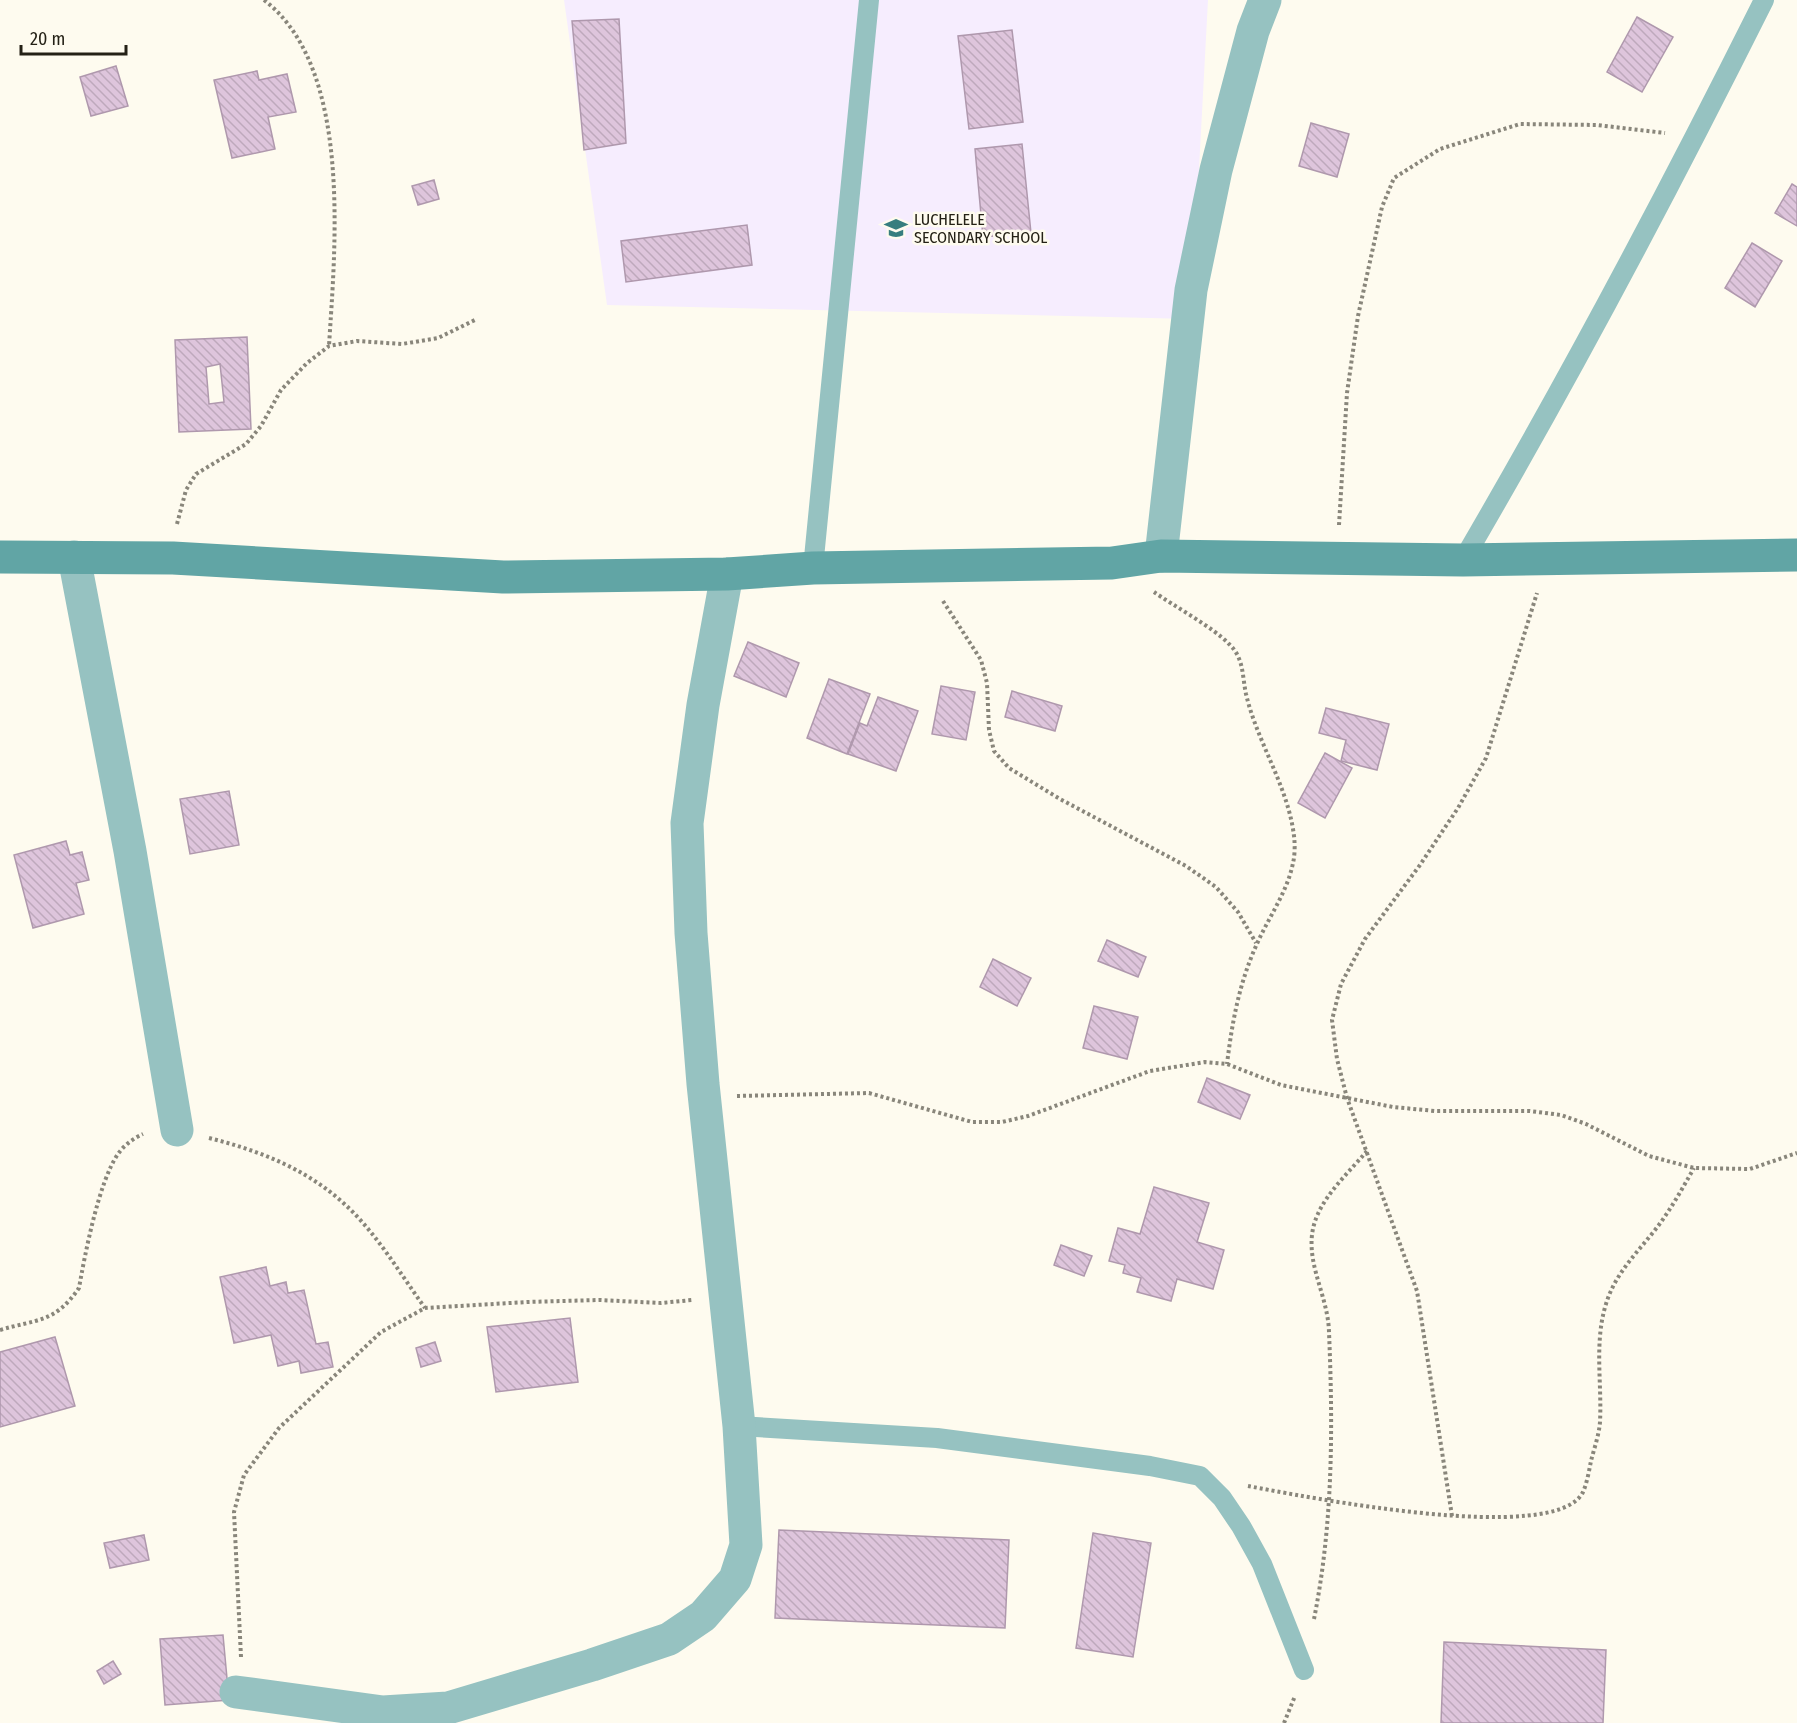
<svg xmlns="http://www.w3.org/2000/svg" width="1797" height="1723" viewBox="0 0 1797 1723" font-family="'Fira Sans Condensed',sans-serif">
<defs>
<pattern id="building-back-hatch" width="6" height="6" patternUnits="userSpaceOnUse" patternTransform="scale(1.5)"><rect width="6" height="6" fill="#dec5dc"/><path d="M-1 5l2 2M0 0l6 6M5-1l2 2" fill="none" stroke="#bea9bc"/></pattern>
</defs>
<rect width="100%" height="100%" fill="#fefbef"/>
<!-- education -->
<polygon fill="#f6edfe" points="564,0 1208,0 1191,319 607,305"/>
<!-- building -->
<g fill="url(#building-back-hatch)" stroke="#af98ad" stroke-width="1.5" fill-rule="evenodd">
<polygon points="1637,17 1673,37 1642,92 1607,72"/>
<polygon points="619,19 626,143 584,150 572,21"/>
<polygon points="1012,30 1023,122 969,129 958,36"/>
<polygon points="116,66 128,106 91,116 80,77"/>
<polygon points="257,71 259,80 287,74 296,112 268,117 275,149 232,158 214,80"/>
<polygon points="1311,123 1349,134 1337,177 1299,166"/>
<polygon points="1022,144 1031,233 983,237 975,149"/>
<polygon points="434,180 439,199 418,205 412,186"/>
<polygon points="1792,184 1797,187 1797,226 1775,213"/>
<polygon points="747,225 752,265 626,282 621,241"/>
<polygon points="1752,243 1782,261 1755,307 1725,288"/>
<path d="M247,337L251,429L179,432L175,340ZM220,364L224,402L209,404L206,367Z"/>
<polygon points="748,642 799,663 786,697 734,676"/>
<polygon points="829,679 870,694 847,754 807,738"/>
<polygon points="941,686 975,692 966,740 932,734"/>
<polygon points="1012,691 1062,706 1055,731 1005,717"/>
<polygon points="878,697 918,711 896,771 848,754 860,723 867,726"/>
<polygon points="1326,708 1389,724 1377,770 1341,761 1346,740 1319,733"/>
<polygon points="1325,753 1352,768 1325,818 1298,803"/>
<polygon points="229,791 239,845 190,854 180,799"/>
<polygon points="66,841 70,855 82,852 89,880 76,883 84,914 33,928 14,855"/>
<polygon points="1107,940 1146,957 1138,977 1098,961"/>
<polygon points="993,959 1031,978 1017,1006 980,987"/>
<polygon points="1094,1006 1138,1017 1127,1059 1083,1048"/>
<polygon points="1207,1078 1250,1095 1240,1119 1198,1102"/>
<polygon points="1154,1187 1209,1203 1197,1242 1224,1250 1213,1289 1177,1279 1171,1301 1137,1292 1141,1278 1123,1273 1125,1265 1109,1261 1118,1228 1140,1234"/>
<polygon points="1061,1245 1092,1256 1084,1276 1054,1265"/>
<polygon points="266,1267 270,1286 286,1282 288,1293 304,1290 316,1344 328,1342 333,1367 301,1373 299,1361 278,1366 271,1335 234,1343 220,1277"/>
<polygon points="570,1318 578,1382 496,1392 487,1327"/>
<polygon points="55,1337 75,1406 0,1427 0,1352"/>
<polygon points="435,1342 441,1361 421,1367 416,1348"/>
<polygon points="779,1530 1009,1540 1005,1628 775,1618"/>
<polygon points="1093,1533 1151,1543 1133,1657 1076,1648"/>
<polygon points="144,1535 149,1560 110,1568 104,1543"/>
<polygon points="223,1635 229,1700 165,1705 160,1639"/>
<polygon points="1444,1642 1606,1650 1603,1723 1441,1723"/>
<polygon points="113,1661 121,1674 104,1684 97,1671"/>
</g>
<g fill="none" stroke-linecap="round" stroke-linejoin="round">
<!-- path -->
<g stroke="#89867b" stroke-width="4" stroke-dasharray="3 3" stroke-linecap="butt">
<path d="M264,0C353,68 335,247 329,346"/>
<polyline points="177,524 186,490 196,474 246,444 261,426 281,390 307,363 329,346 357,341 402,344 438,338 477,319"/>
<polyline points="1339,525 1347,393 1358,316 1382,207 1394,178 1440,149 1520,124 1597,125 1665,133"/>
<path d="M1154,592C1174,606 1214,628 1229,644C1244,658 1242,675 1246,694C1257,742 1288,786 1294,836C1295,844 1295,855 1293,863C1287,893 1268,918 1256,946C1239,984 1232,1023 1227,1064"/>
<polyline points="943,601 981,660 987,683 989,730 994,751 1009,768 1060,799 1186,866 1216,887 1238,912 1256,943"/>
<polyline points="737,1096 869,1093 972,1122 1002,1122 1028,1116 1150,1071 1205,1062 1227,1064 1281,1085 1393,1107 1435,1111 1530,1111 1561,1115 1586,1124 1649,1156 1694,1168 1750,1169 1797,1153"/>
<path d="M209,1138C257,1150 302,1167 340,1200C374,1229 399,1272 425,1308"/>
<path d="M0,1330C37,1319 55,1323 79,1288C85,1254 99,1181 118,1154C124,1145 134,1138 143,1134"/>
<path d="M1248,1486C1302,1496 1556,1547 1583,1492C1587,1483 1589,1471 1591,1461C1594,1449 1599,1435 1600,1422C1602,1383 1594,1342 1606,1304C1615,1274 1636,1254 1655,1230C1670,1211 1682,1189 1694,1168"/>
<polyline points="1452,1516 1417,1291 1347,1098 1337,1059 1332,1020 1341,984 1365,939 1420,865 1458,808 1486,758 1537,593"/>
<path d="M1314,1619C1333,1524 1333,1428 1329,1332C1328,1292 1300,1256 1317,1216C1327,1192 1351,1170 1367,1151"/>
<polyline points="241,1657 234,1512 244,1475 279,1428 381,1332 425,1308 527,1302 599,1300 661,1303 692,1300"/>
<polyline points="1284,1723 1295,1696"/>
</g>
<!-- service -->
<g stroke="#96c2c1" stroke-width="20">
<path d="M1463,560C1570,377 1669,190 1764,0"/>
<polyline points="813,568 869,0"/>
<polyline points="739,1426 937,1438 1150,1466 1200,1476 1222,1498 1241,1526 1262,1564 1304,1670"/>
</g>
<!-- minor -->
<g stroke="#96c2c1" stroke-width="33">
<polyline points="1161,556 1191,290 1216,170 1253,31 1265,0"/>
<polyline points="74,557 130,851 177,1130"/>
<polyline points="236,1692 383,1712 448,1708 592,1665 669,1639 703,1616 735,1579 746,1545 739,1426 703,1084 691,933 687,823 703,705 727,574"/>
</g>
<!-- secondary -->
<polyline stroke="#61a5a5" stroke-width="33" points="0,557 173,558 503,577 727,574 813,568 1112,563 1161,556 1463,560 1797,555"/>
</g>
<!-- icons -->
<defs>
<g id="school-bare" transform="scale(1.8)"><path d="M0-5L7-2L0 1L-7-2ZM-4 1L0 2.5L4 1V4Q0 6-4 4Z" fill="#367e7f" stroke="#fefbef" stroke-width="2.5" paint-order="stroke"/></g>
</defs>
<g fill-rule="evenodd">
<use href="#school-bare" x="896" y="228"/>
</g>
<g text-anchor="middle" dominant-baseline="central" stroke-width="5" stroke-linejoin="round" paint-order="stroke">
<!-- poi labels -->
<g font-size="16" fill="#242116" stroke="#fefbef" text-anchor="start">
<text x="914" y="219">LUCHELELE<tspan x="914" dy="18">SECONDARY SCHOOL</tspan></text>
</g>
</g>
<!-- scale -->
<path d="M21 45v9h105v-9" fill="none" stroke="#242116" stroke-width="3"/>
<text x="30" y="45" font-size="18" fill="#242116" stroke="#fefbef" stroke-width="4.5" paint-order="stroke">20 m</text>
</svg>
